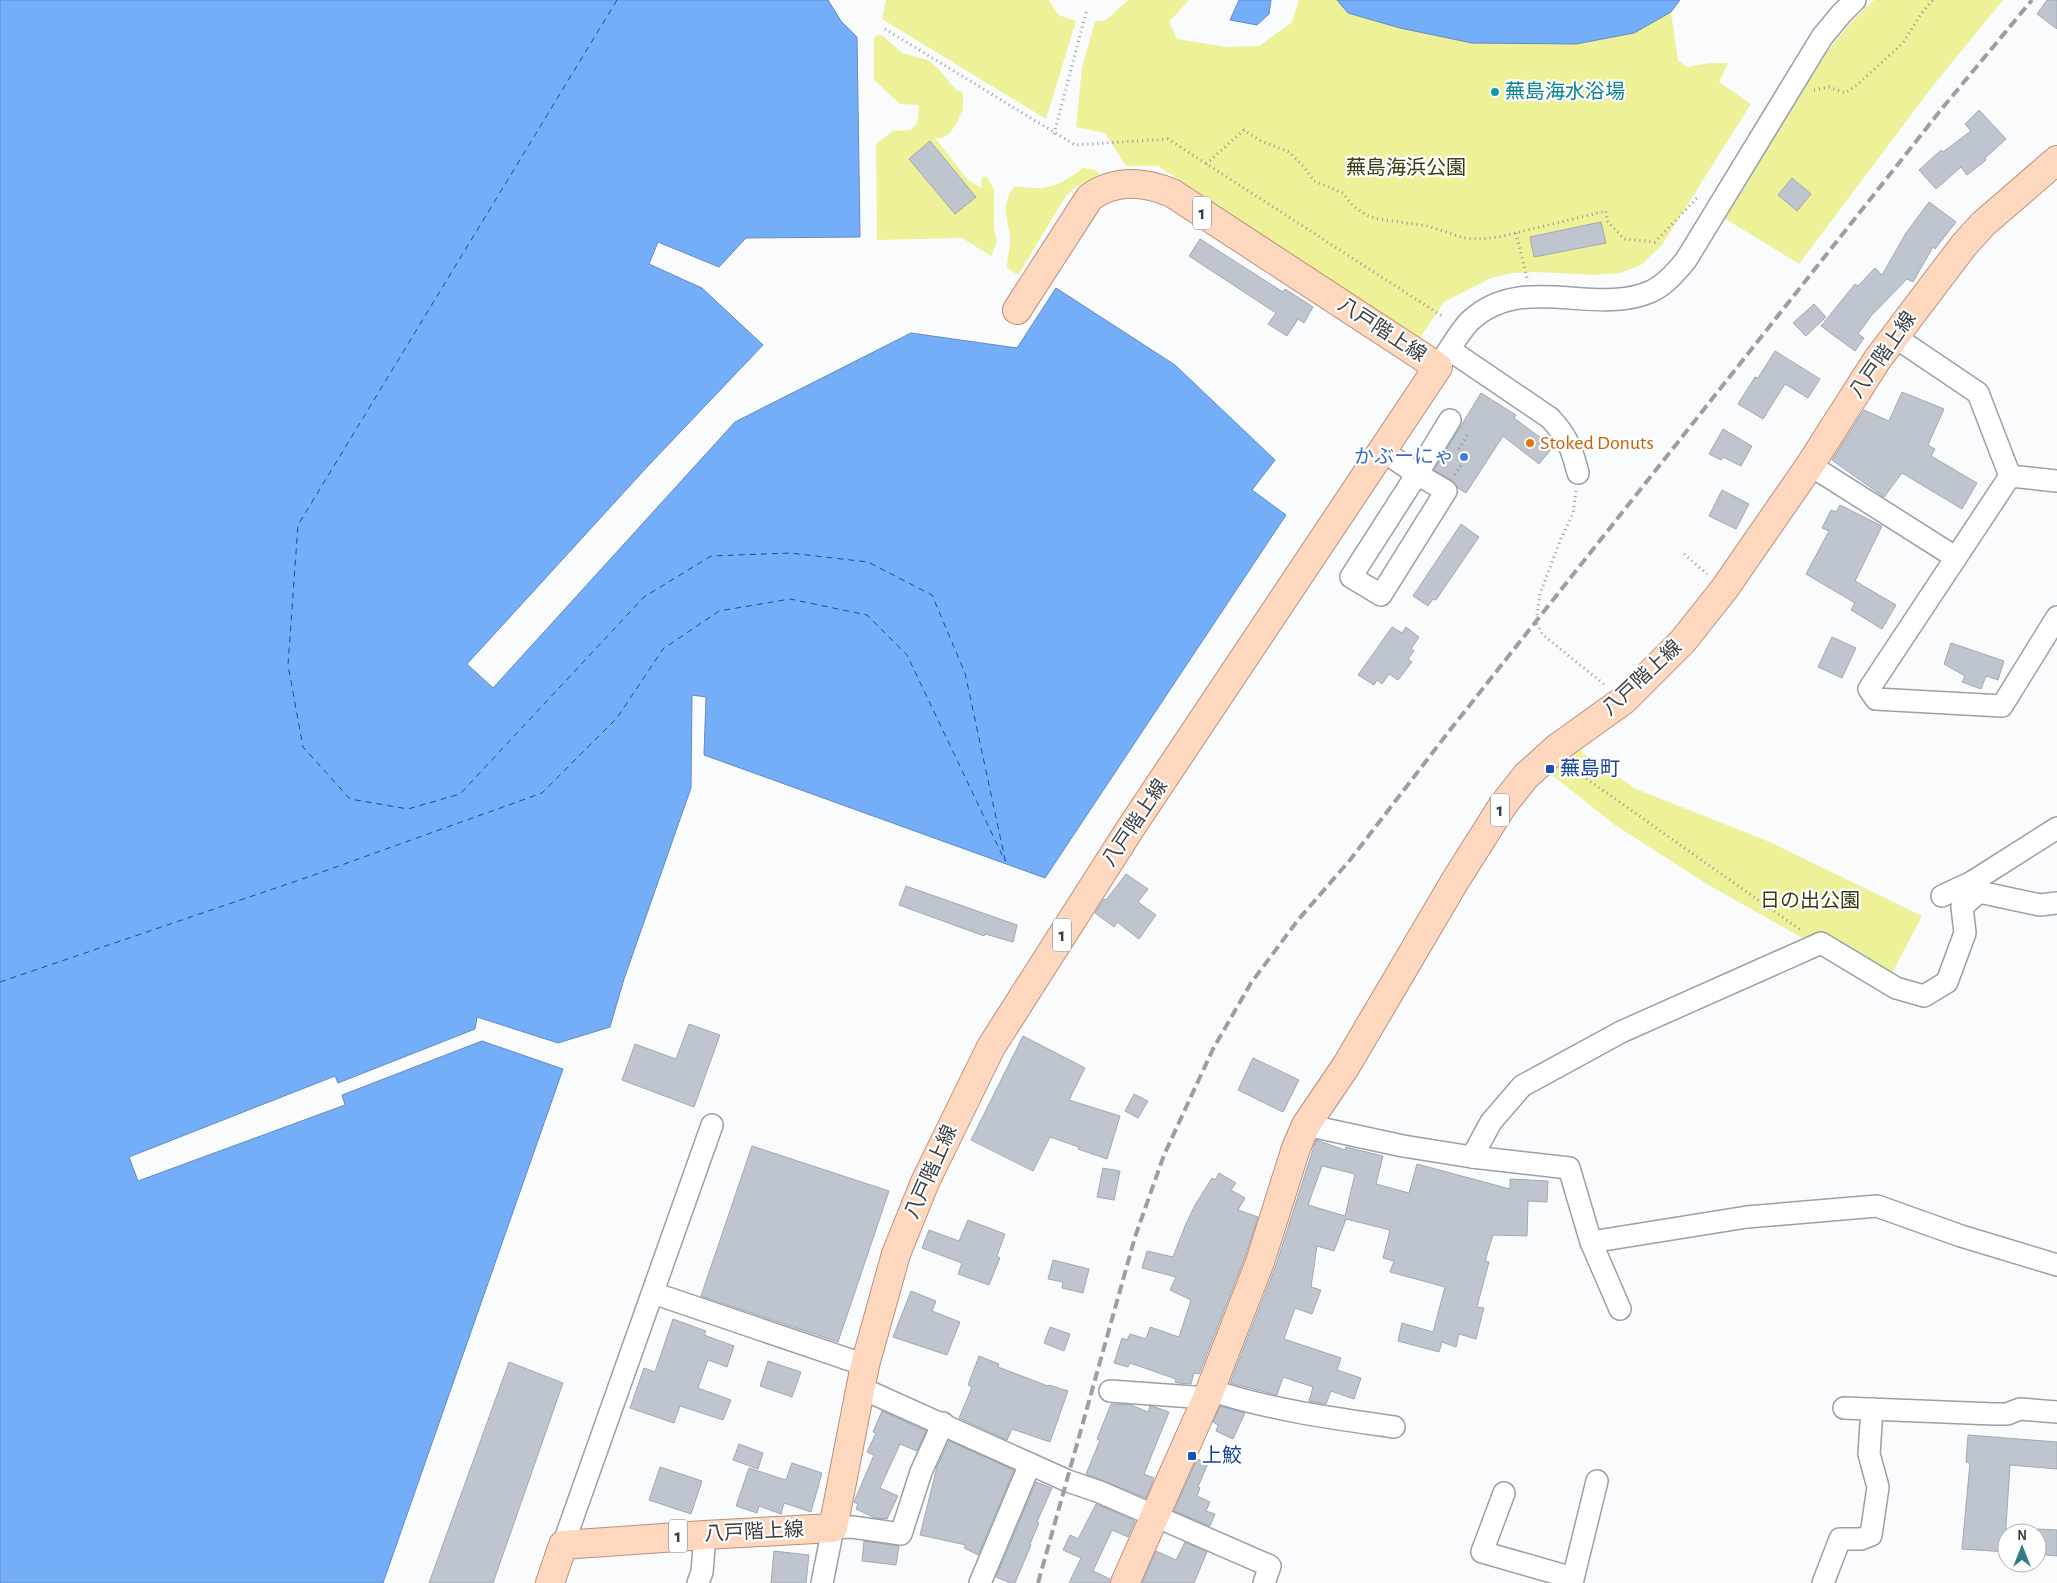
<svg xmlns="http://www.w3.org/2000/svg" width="2057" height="1583" viewBox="0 0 2057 1583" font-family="'Alegreya Sans','Noto Sans JP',sans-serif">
<rect width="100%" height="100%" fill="#fafbfd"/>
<!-- green -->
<g fill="#edf198">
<polygon points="886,0 1049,0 1058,15 1076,21 1046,119 882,19"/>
<polygon points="1128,0 1189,0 1169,22 1177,39 1226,47 1259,46 1292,22 1299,0 1337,0 1348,13 1400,28 1472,43 1577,44 1634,33 1671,12 1678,61 1688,67 1709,63 1728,63 1719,82 1751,104 1662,245 1641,265 1620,273 1596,275 1535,272 1512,273 1491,278 1444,302 1419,339 1158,166 1126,166 1105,133 1076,127 1082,68 1095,21 1106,20"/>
<polygon points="1874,0 2003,0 1932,87 1799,264 1724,218 1827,52 1852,21"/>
<polygon points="877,35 882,35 902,53 928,60 938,68 956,90 963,92 963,109 956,124 950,133 942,138 935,138 968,180 982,188 981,182 983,177 987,177 994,190 994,229 997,241 991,256 962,238 877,240 876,144 893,131 910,130 916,125 918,117 919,105 900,104 874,80 874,38"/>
<path d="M1083,168L1096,170L1100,174L1077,186L1066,196L1018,275L1007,268C1007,259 1010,250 1010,240C1009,220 999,206 1014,187C1022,186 1026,188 1033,188C1053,190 1068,179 1083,168Z"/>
<polygon points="1574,747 1636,789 1770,842 1922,916 1890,977 1811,943 1707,884 1615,825 1547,771"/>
</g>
<!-- water -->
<g fill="#74adf8" stroke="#638bc1">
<polygon points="0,0 828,0 841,21 857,37 860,237 746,238 719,267 658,242 649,264 702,288 763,345 647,467 467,664 493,688 735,422 911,333 1017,348 1056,288 1175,365 1275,460 1252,490 1286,515 1045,878 704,755 706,697 692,695 691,788 624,979 610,1027 558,1043 477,1017 475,1029 338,1083 335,1076 129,1157 138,1181 345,1105 342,1095 482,1041 563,1069 383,1583 0,1583"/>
<polygon points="1239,0 1271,0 1269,14 1257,25 1230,20"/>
<polygon points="1337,0 1680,0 1671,12 1634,33 1576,44 1472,43 1400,28 1348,13"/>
</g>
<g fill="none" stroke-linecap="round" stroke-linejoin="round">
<!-- ferry -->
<g stroke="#0055ab" stroke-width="1" stroke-dasharray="6 5" stroke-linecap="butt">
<polyline points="617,0 298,525 288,665 303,747 350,799 408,809 460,794 644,597 711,556 790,553 868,562 932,595 965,673 1006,864"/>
<polyline points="0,982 311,876 542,793 617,718 663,649 719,611 790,599 867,615 907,655 1005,861"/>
</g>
</g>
<!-- building -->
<g fill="#bec5cf" stroke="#a2a8b2" fill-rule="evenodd">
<polygon points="2047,0 2057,0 2057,29 2037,14"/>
<polygon points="1979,110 2006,139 1985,158 1986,160 1967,175 1961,167 1936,189 1919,170 1941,150 1943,152 1971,131 1965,124"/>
<polygon points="930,141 976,197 955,214 909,159"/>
<polygon points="1792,178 1811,194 1797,211 1778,195"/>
<polygon points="1929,202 1956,222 1935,249 1933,247 1913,282 1907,279 1871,316 1858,334 1864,338 1855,351 1821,326 1855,284 1858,286 1875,268 1882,275 1906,233"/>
<polygon points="1601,222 1606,243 1534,257 1530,237"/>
<polygon points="1200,239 1283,292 1285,289 1313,307 1304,323 1298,319 1287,336 1268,324 1276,313 1189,256"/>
<polygon points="1814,304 1826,317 1806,336 1793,323"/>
<polygon points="1775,351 1820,379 1808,398 1785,384 1763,419 1738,404 1755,377 1758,378"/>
<polygon points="1902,392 1944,409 1928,445 1935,449 1931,456 1977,483 1962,509 1902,473 1884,497 1832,460 1864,410 1889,421"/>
<polygon points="1481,393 1516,415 1514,418 1553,447 1539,464 1503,436 1466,493 1458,488 1452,480 1434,470"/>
<polygon points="1723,429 1752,446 1741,466 1723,457 1721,460 1709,454"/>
<polygon points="1722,490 1749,504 1736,529 1709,516"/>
<polygon points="1840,505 1882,526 1855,581 1896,605 1882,629 1851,610 1855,603 1806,574 1829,531 1822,528 1831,510 1836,512"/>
<polygon points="1461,524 1479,537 1436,600 1433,599 1428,606 1413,596"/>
<polygon points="1392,627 1402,633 1406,627 1419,637 1411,649 1414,651 1408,659 1412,662 1398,680 1389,674 1382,684 1377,680 1374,685 1358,675"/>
<polygon points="1832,637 1856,648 1842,678 1818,667"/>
<polygon points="1951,643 2004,661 1998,680 1986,676 1981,689 1962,682 1965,676 1944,664"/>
<polygon points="1126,874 1148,889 1138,902 1156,915 1139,939 1117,922 1114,927 1095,913 1104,899 1106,900"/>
<polygon points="906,886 1017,925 1013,942 985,934 984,936 899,905"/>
<polygon points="689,1024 720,1035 694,1107 622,1080 635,1044 676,1059"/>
<polygon points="1023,1036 1085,1068 1069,1100 1120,1116 1107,1159 1078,1149 1079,1147 1050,1137 1033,1171 971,1140"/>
<polygon points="1253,1058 1299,1080 1283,1112 1238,1090"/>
<polygon points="1134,1094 1148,1101 1138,1118 1125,1111"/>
<path d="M1316,1140L1345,1150L1346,1147L1383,1156L1376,1184L1409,1193L1417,1164L1510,1189V1179L1548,1181L1547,1202L1528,1201L1527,1236L1493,1235L1485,1261L1489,1262L1477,1307L1484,1308L1476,1339L1459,1334L1456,1347L1442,1342L1439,1352L1398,1341L1402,1323L1433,1332L1445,1287L1390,1272L1394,1261L1383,1258L1390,1230L1346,1219L1334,1251L1317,1246L1311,1287L1321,1290L1312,1314L1295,1308L1284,1339L1341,1358L1337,1370L1361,1378L1354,1399L1331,1391L1326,1404L1309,1401L1313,1387L1283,1377L1277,1395L1230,1383L1275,1268ZM1322,1166L1355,1174L1345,1216L1308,1205Z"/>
<polygon points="752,1146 889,1191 838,1342 701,1296"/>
<polygon points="1103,1168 1120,1171 1114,1200 1097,1197"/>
<polygon points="1219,1173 1236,1183 1231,1190 1245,1198 1238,1210 1258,1217 1245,1257 1199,1374 1194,1373 1191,1384 1178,1383 1175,1382 1176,1379 1130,1363 1128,1367 1114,1363 1122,1338 1127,1340 1130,1334 1146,1339 1150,1327 1179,1337 1191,1300 1170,1290 1176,1277 1142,1268 1147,1251 1173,1257 1185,1226 1195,1205 1212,1178 1215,1180"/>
<polygon points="968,1220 1005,1234 997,1256 1000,1258 989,1285 958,1274 962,1263 922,1248 929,1230 959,1241"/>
<polygon points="1053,1260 1089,1269 1083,1293 1062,1288 1063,1282 1048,1279"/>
<polygon points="911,1291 936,1301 932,1311 960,1322 947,1355 893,1337"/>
<polygon points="673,1319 706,1331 704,1335 734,1346 727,1367 708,1360 698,1388 731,1400 723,1420 680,1406 674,1423 630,1408 644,1368 655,1372"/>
<polygon points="1050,1327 1070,1334 1064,1351 1044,1343"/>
<polygon points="979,1356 999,1364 998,1367 1048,1386 1049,1385 1068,1391 1050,1442 1012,1429 1007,1440 959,1418 972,1387 968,1385"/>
<polygon points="768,1361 801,1372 792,1397 760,1386"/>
<polygon points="509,1362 563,1383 493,1583 429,1583"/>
<polygon points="1111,1404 1131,1405 1148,1412 1150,1406 1155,1407 1169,1412 1144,1474 1154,1478 1146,1498 1086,1474 1100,1440 1097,1439"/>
<polygon points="1220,1406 1245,1413 1233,1439 1216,1431 1218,1425 1213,1422"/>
<polygon points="882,1411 926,1431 917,1451 900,1444 880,1488 898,1496 887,1519 875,1518 856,1509 858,1504 854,1502 874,1455 867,1452 876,1433 873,1432"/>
<polygon points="1968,1435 2057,1442 2057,1469 2010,1465 2006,1526 2007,1552 1962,1549 1970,1463 1966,1462"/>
<polygon points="949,1441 1014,1470 978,1555 964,1548 966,1545 920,1535 937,1467"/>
<polygon points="739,1444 763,1453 758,1469 733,1460"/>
<polygon points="1197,1459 1208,1463 1198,1487 1200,1488 1197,1496 1210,1502 1206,1511 1215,1514 1210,1526 1174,1511"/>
<polygon points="792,1463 822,1473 811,1512 784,1503 781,1514 759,1506 757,1513 736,1506 749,1468 786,1480"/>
<polygon points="660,1467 702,1481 691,1514 649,1500"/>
<polygon points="1036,1482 1052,1488 1037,1522 1039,1523 1030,1544 1031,1545 1015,1583 1010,1583 996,1577"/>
<polygon points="1096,1504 1135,1521 1128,1537 1112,1530 1093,1571 1110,1579 1110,1583 1069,1583 1081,1558 1063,1550 1070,1535 1078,1539"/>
<polygon points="2037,1529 2057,1530 2057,1556 2037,1554"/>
<polygon points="864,1541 899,1546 896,1565 862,1561"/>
<polygon points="1185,1542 1207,1552 1194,1583 1142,1583 1156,1551 1176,1560"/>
<polygon points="774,1551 809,1555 806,1583 771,1583"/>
</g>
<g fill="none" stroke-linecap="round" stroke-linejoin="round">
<!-- minor casing -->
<g stroke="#99a0aa" stroke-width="24">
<g id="minor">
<polyline points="1895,337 1978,393 2010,476"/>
<path d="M1450,350L1550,418C1567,436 1572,449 1578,473"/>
<path d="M1438,367C1447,354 1460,330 1471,320C1524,272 1595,317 1652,291C1666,284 1676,272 1686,260L1822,37L1841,14L1855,0"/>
<polyline points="1383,451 1417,474 1450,420"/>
<polyline points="1810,465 1955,557"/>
<polygon points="1417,474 1446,491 1381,595 1351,577"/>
<polyline points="2057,481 2010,476 1869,689 1876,699 2002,706 2057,617"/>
<polyline points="1972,882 1979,892 2040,905 2057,903"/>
<polyline points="1942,896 1972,882 2057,828"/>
<polyline points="1306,1125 1403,1146 1472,1157 1569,1168 1591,1242 1620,1309"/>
<polyline points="1472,1157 1491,1122 1522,1086 1621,1032 1821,943 1896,988 1924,996 1947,982 1965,933 1962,907 1979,892"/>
<polyline points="1591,1242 1747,1217 1877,1206 1961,1236 2057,1265"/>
<polyline points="653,1293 865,1365"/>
<polyline points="861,1388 1068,1481 1100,1492 1270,1566 1264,1583"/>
<path d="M1210,1390C1270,1410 1332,1418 1394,1427"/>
<polyline points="1110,1391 1207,1398"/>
<polyline points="1844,1408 1994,1414 2007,1414 2020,1409 2057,1412"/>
<polyline points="1504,1493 1482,1552 1573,1578"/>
<polyline points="563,1545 712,1125"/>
<polyline points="698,1583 702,1572 705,1535"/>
<polyline points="822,1583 833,1528 852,1527 901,1534 921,1472 943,1423"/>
<polyline points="980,1583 1030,1464"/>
<polyline points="1572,1583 1597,1481"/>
<polyline points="1823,1583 1840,1539 1861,1539 1871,1535 1878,1487 1869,1454 1872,1409"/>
</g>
</g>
<!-- major casing -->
<g stroke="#ba9078" stroke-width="30">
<g id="major">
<path d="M550,1583L563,1545L705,1535L833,1528L865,1365L896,1254L925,1182L991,1047L1130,829L1438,367L1172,193C1143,181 1116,179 1090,197L1017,310"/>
<polyline points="1125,1583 1207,1398 1260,1262 1296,1148 1306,1125 1346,1066 1455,881 1503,805 1526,776 1557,748 1624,700 1683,641 1725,588 1810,465 1877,360 1964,245 1983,224 2057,160"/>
</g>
</g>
<!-- path -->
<g stroke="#96979a" stroke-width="3" stroke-dasharray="1 4" stroke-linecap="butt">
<polyline points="885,29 1075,145 1168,139 1442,316"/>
<polyline points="1814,90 1829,87 1845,93 1857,85 1903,43 1921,14 1933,0"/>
<polyline points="1054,134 1087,9"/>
<polyline points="1206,164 1244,130 1259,140 1289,152 1304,167 1314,181 1343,193 1352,205 1366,215 1378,219 1428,226 1464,238 1479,239 1499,237 1606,211 1607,221 1624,239 1655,242 1698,197 1700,198"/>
<polyline points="1516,233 1527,278"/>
<polyline points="1459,449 1469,432"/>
<polyline points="1455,475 1468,454 1455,447"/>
<polyline points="1576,491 1573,513 1560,541 1540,594 1536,622 1542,634 1606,686"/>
<polyline points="1684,554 1707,574"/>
<polyline points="1570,767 1802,931"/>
</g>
<!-- minor -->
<use href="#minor" stroke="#fff" stroke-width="21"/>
<!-- major -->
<use href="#major" stroke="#fed7bf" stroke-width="28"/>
<!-- rail -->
<polyline stroke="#9c9ea1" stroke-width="4" stroke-dasharray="10 5" stroke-linecap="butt" points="1038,1583 1135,1237 1164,1155 1213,1049 1251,983 1298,920 1350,860 1450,730 1944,106 2032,0"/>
</g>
<!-- markers -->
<circle fill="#0f9aa8" stroke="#fff" stroke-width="2" cx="1495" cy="92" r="5"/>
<circle fill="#e8710a" stroke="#fff" stroke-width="2" cx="1530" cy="443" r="5"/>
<circle fill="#3f7fe0" stroke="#fff" stroke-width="2" cx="1464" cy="457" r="5"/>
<g fill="#1a4fb4" stroke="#fff" stroke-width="2">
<rect x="1545" y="764" width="10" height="10" rx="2.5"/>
<rect x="1187" y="1451" width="10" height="10" rx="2.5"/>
</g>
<g text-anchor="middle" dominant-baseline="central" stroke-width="4.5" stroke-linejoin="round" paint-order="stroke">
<!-- shield labels -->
<g fill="#fff" stroke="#76777a" stroke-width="1">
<rect x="1193" y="196.5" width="18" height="33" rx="4"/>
<rect x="1491" y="793.5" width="18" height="33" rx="4"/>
<rect x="1053" y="918.5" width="18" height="33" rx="4"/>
<rect x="669" y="1519.5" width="18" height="33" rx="4"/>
</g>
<g font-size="19" font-weight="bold" fill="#3b3d41">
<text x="1202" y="213">1</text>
<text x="1500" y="810">1</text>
<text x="1062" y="935">1</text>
<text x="678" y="1536">1</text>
</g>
<!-- culture labels -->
<g font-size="20" fill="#0d838f" stroke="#fff" text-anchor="start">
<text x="1505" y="92">蕪島海水浴場</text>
</g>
<!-- park labels -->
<g font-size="20" fill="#3b3c11" stroke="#fff">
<text x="1406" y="168">蕪島海浜公園</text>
<text x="1810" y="901">日の出公園</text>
</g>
<!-- street labels -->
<g font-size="20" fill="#3b3d41" stroke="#fff">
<text transform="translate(1382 330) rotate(33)">八戸階上線</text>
<text transform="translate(1883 355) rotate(-55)">八戸階上線</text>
<text transform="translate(1642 678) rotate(-43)">八戸階上線</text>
<text transform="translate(1135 823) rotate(-56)">八戸階上線</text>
<text transform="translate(931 1172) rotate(-66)">八戸階上線</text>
<text transform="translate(754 1532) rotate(-3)">八戸階上線</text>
</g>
<!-- food labels -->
<g font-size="20" fill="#c56008" stroke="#fff" text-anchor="start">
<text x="1540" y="443">Stoked Donuts</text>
</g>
<!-- shop labels -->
<g font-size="20" fill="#366cbe" stroke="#fff" text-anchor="end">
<text x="1454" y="457">かぶーにゃ</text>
</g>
<!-- transit labels -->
<g font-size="20" fill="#164399" stroke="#fff" text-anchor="start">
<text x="1560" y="769">蕪島町</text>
<text x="1202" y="1456">上鮫</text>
</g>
</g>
<!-- north arrow -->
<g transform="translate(2022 1548)"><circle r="24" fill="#ffffff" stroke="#b1b1b3"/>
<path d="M0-4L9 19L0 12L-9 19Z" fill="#347c82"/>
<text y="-8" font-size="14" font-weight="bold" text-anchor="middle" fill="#3b3d41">N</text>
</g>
</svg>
